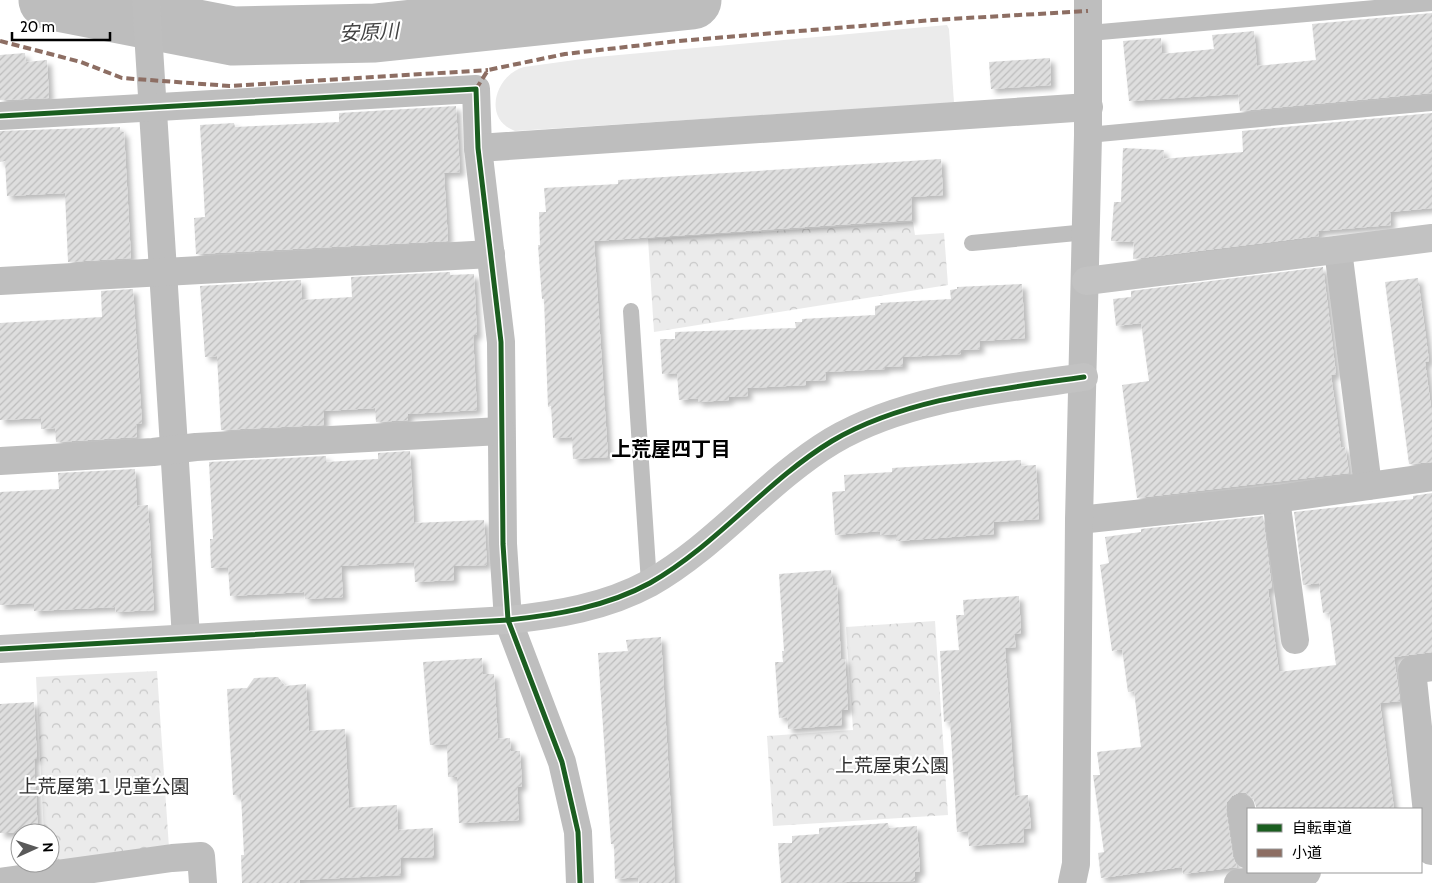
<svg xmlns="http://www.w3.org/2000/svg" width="1432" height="883" viewBox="0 0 1432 883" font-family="Cabin,'Noto Sans JP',sans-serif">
<defs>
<pattern id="park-crowns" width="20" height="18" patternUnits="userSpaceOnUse" patternTransform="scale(1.25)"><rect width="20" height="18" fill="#ebebeb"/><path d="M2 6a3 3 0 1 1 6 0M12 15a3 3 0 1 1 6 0" fill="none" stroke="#c8c8c8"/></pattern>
<pattern id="building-hatch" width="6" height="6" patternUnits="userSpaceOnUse" patternTransform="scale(1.25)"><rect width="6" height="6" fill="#dedede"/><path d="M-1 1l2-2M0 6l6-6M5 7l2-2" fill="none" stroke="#bdbdbd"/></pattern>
<filter id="shadow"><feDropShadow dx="4.5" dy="4.5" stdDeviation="2.5" flood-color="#0004"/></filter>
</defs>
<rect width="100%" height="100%" fill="#fff"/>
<!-- green -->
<path fill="#ebebeb" d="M947,25L949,29L954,103L515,131C482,119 495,75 524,67L597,57Z"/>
<!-- park -->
<g fill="url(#park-crowns)">
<polygon points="913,222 915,235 944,233 948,285 654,332 648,239"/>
<polygon points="935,621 948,815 773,826 767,736 853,730 846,627"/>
<polygon points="157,671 169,848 50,863 50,833 44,833 36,677"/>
</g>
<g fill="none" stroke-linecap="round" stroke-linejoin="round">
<!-- river -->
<polyline stroke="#bdbdbd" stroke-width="59" points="48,0 233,36 375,33 692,0"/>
</g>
<!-- building -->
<g fill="url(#building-hatch)" filter="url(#shadow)">
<polygon points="1432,13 1432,93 1240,111 1238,94 1129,101 1123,41 1161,38 1162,54 1214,49 1212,35 1254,31 1257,66 1316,60 1312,24"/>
<polygon points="25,53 26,62 47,60 49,98 0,100 0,55"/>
<polygon points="1050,58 1051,85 991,89 989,62"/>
<polygon points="456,106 460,172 444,173 448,241 196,254 194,218 205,217 200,125 234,123 235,127 339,122 339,113"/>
<polygon points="1432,113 1432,208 1390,212 1391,225 1318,231 1319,236 1133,259 1134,242 1111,241 1114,202 1121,202 1123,148 1164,150 1163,159 1243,152 1242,131"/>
<polygon points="120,127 120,132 124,132 131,258 68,262 65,193 7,196 5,161 0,162 0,131"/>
<polygon points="941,159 943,195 911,197 912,220 594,241 608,457 573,459 572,437 553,438 551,406 548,407 544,299 542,299 538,245 540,245 539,212 546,212 544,188 618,184 618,180"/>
<polygon points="1323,267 1336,374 1331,375 1341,448 1345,447 1349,473 1137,498 1122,385 1149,381 1141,323 1116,326 1113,299 1131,297 1131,291"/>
<polygon points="450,272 450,275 474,274 477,335 473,335 477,410 408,414 408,420 376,422 375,408 324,411 324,425 221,430 217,356 205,357 200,286 301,280 302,300 352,297 351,277"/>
<polygon points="1418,278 1429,361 1425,362 1432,415 1432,462 1409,464 1385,282"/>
<polygon points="1022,284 1025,338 979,341 980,349 961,350 961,354 903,357 903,366 885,367 885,369 825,372 826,380 806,381 806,385 747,388 748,396 729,397 729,400 698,402 698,398 679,400 677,373 662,374 660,339 675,339 675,332 796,328 795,322 802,322 802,319 875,315 875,306 881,305 880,303 951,299 950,290 957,289 957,287"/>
<polygon points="133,289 142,423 136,424 137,437 56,442 55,428 41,429 41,418 0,420 0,323 102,317 101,291"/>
<polygon points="410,451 414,523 484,520 487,565 454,566 454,580 415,582 414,562 341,566 343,597 305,599 304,592 230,596 228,567 211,568 210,539 213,539 209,462 326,456 326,462 378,459 378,453"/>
<polygon points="1021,460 1021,466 1036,465 1039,519 994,522 994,534 896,541 896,534 881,535 880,531 835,535 832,492 845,491 844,475 892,472 892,468"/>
<polygon points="135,469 137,506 148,505 154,610 116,612 115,607 34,611 34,603 0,605 0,492 59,489 58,473"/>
<polygon points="1432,493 1432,652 1394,657 1400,701 1380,703 1394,809 1257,809 1253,798 1246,793 1238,793 1232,796 1227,802 1226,810 1233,857 1237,867 1183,874 1182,867 1101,878 1098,853 1104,852 1093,775 1100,775 1097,752 1141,747 1134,691 1128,692 1122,649 1112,651 1100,565 1109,563 1105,537 1141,532 1141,529 1263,516 1272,589 1268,589 1279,672 1336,665 1329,612 1323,613 1319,583 1303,585 1294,512 1413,499 1413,496"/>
<polygon points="831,570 833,585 837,585 841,659 845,659 848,710 841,710 842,725 788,729 787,717 779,718 775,662 783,662 782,651 784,651 779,574"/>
<polygon points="1019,596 1021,633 1014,634 1016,647 1005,648 1015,796 1028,795 1031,828 1023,829 1024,842 969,846 968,831 957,832 950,721 944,722 940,651 959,650 956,615 964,615 963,600"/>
<polygon points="661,637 675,883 639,883 638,877 615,879 614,844 611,844 598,653 628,651 626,640"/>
<polygon points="482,658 483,674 494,674 498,739 510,738 511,751 520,751 522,786 517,787 519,820 459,823 457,777 448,777 447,744 430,745 423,662"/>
<polygon points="278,677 285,686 306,684 309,731 345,729 349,808 397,805 398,830 433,828 434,857 400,858 401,875 300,880 300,883 242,883 241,855 244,855 241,795 233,795 227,689 247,688 254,678"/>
<polygon points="34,702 37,759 34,759 38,833 0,833 0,704"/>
<polygon points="888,823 889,828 917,826 920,872 915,872 915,881 781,883 778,843 792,843 792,836 819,834 819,828"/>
</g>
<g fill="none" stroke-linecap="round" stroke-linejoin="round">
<!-- lane -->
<g stroke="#bebebe" stroke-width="16">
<polyline points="1089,33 1432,3"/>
<polyline points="1088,135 1432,103"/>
<polyline points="972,243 1087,232"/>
<polyline points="631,311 649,583"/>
</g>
<!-- street -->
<g stroke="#bebebe" stroke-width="28">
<polyline points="146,0 186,638"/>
<polyline points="0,116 476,89 478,148 501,342 503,544 508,620 562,762 578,832 580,883"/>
<polyline points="478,148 1089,107"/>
<polyline points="1338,250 1368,486"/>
<polyline points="0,281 491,254"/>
<polyline points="0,461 153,452 196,447 501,431"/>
<polyline points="1276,499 1295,640"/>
<polyline points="1079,520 1276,499 1432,477"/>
<polyline points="1241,808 1248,855"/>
<polyline points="1431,851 1412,670 1432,667"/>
<polyline points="0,882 172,858 201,856 203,883"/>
<polyline points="1072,883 1076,864 1079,520 1088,135 1088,0"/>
<polyline points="1238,883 1307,872"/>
</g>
<!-- secondary -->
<g stroke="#c2c2c2" stroke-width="28">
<polyline points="1086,281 1432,238"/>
<path d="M0,649L508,620C556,615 606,607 650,583C717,545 766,481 832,441C905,398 1001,389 1084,377"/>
</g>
<!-- quiet -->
<g stroke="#8d6e63" stroke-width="4" stroke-dasharray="8 4" stroke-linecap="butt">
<polyline points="0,41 81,62 122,78 230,86 488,70"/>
<polyline points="476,89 488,70 565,54 678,41 933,20 1088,11"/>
</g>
<!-- cycleway casing -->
<g stroke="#fff" stroke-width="8">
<g id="cycleway">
<polyline points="0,116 476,89 478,148 501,342 503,544 508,620 562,762 578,832 580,883"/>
<path d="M0,649L508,620C556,615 606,607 650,583C717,545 766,481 832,441C905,398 1001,389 1084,377"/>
</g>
</g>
<!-- cycleway -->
<use href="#cycleway" stroke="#1b5e20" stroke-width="5"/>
</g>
<g text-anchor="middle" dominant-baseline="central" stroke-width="4.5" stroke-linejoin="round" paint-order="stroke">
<!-- park labels -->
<g font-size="19" fill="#313131" stroke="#fff">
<text x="892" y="765">上荒屋東公園</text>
<text x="104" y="786">上荒屋第１児童公園</text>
</g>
<!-- water labels -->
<g font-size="20" font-style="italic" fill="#424242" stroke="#fff">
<text transform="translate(369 32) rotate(-3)">安原川</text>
</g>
<!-- neighbourhood labels -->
<g font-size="20" font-weight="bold" fill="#000" stroke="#fff">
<text x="671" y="449">上荒屋四丁目</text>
</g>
</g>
<!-- legend -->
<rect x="1247" y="808" width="175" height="65" fill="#ffffff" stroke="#999999"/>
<rect x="1257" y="824" width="25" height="8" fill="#1b5e20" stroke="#999999"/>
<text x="1292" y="833" font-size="15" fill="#000000">自転車道</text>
<rect x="1257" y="849" width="25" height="8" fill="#8d6e63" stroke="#999999"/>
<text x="1292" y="858" font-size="15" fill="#000000">小道</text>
<!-- north arrow -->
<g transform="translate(35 848) rotate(87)"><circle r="24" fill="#ffffff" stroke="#999999"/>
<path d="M0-4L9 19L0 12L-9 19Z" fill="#595959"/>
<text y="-8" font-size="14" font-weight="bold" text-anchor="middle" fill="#000000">N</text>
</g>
<!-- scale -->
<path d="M12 32v8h98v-8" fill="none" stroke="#000000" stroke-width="2.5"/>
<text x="20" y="32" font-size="15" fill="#000000" stroke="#ffffff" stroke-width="4" paint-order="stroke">20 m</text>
</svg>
